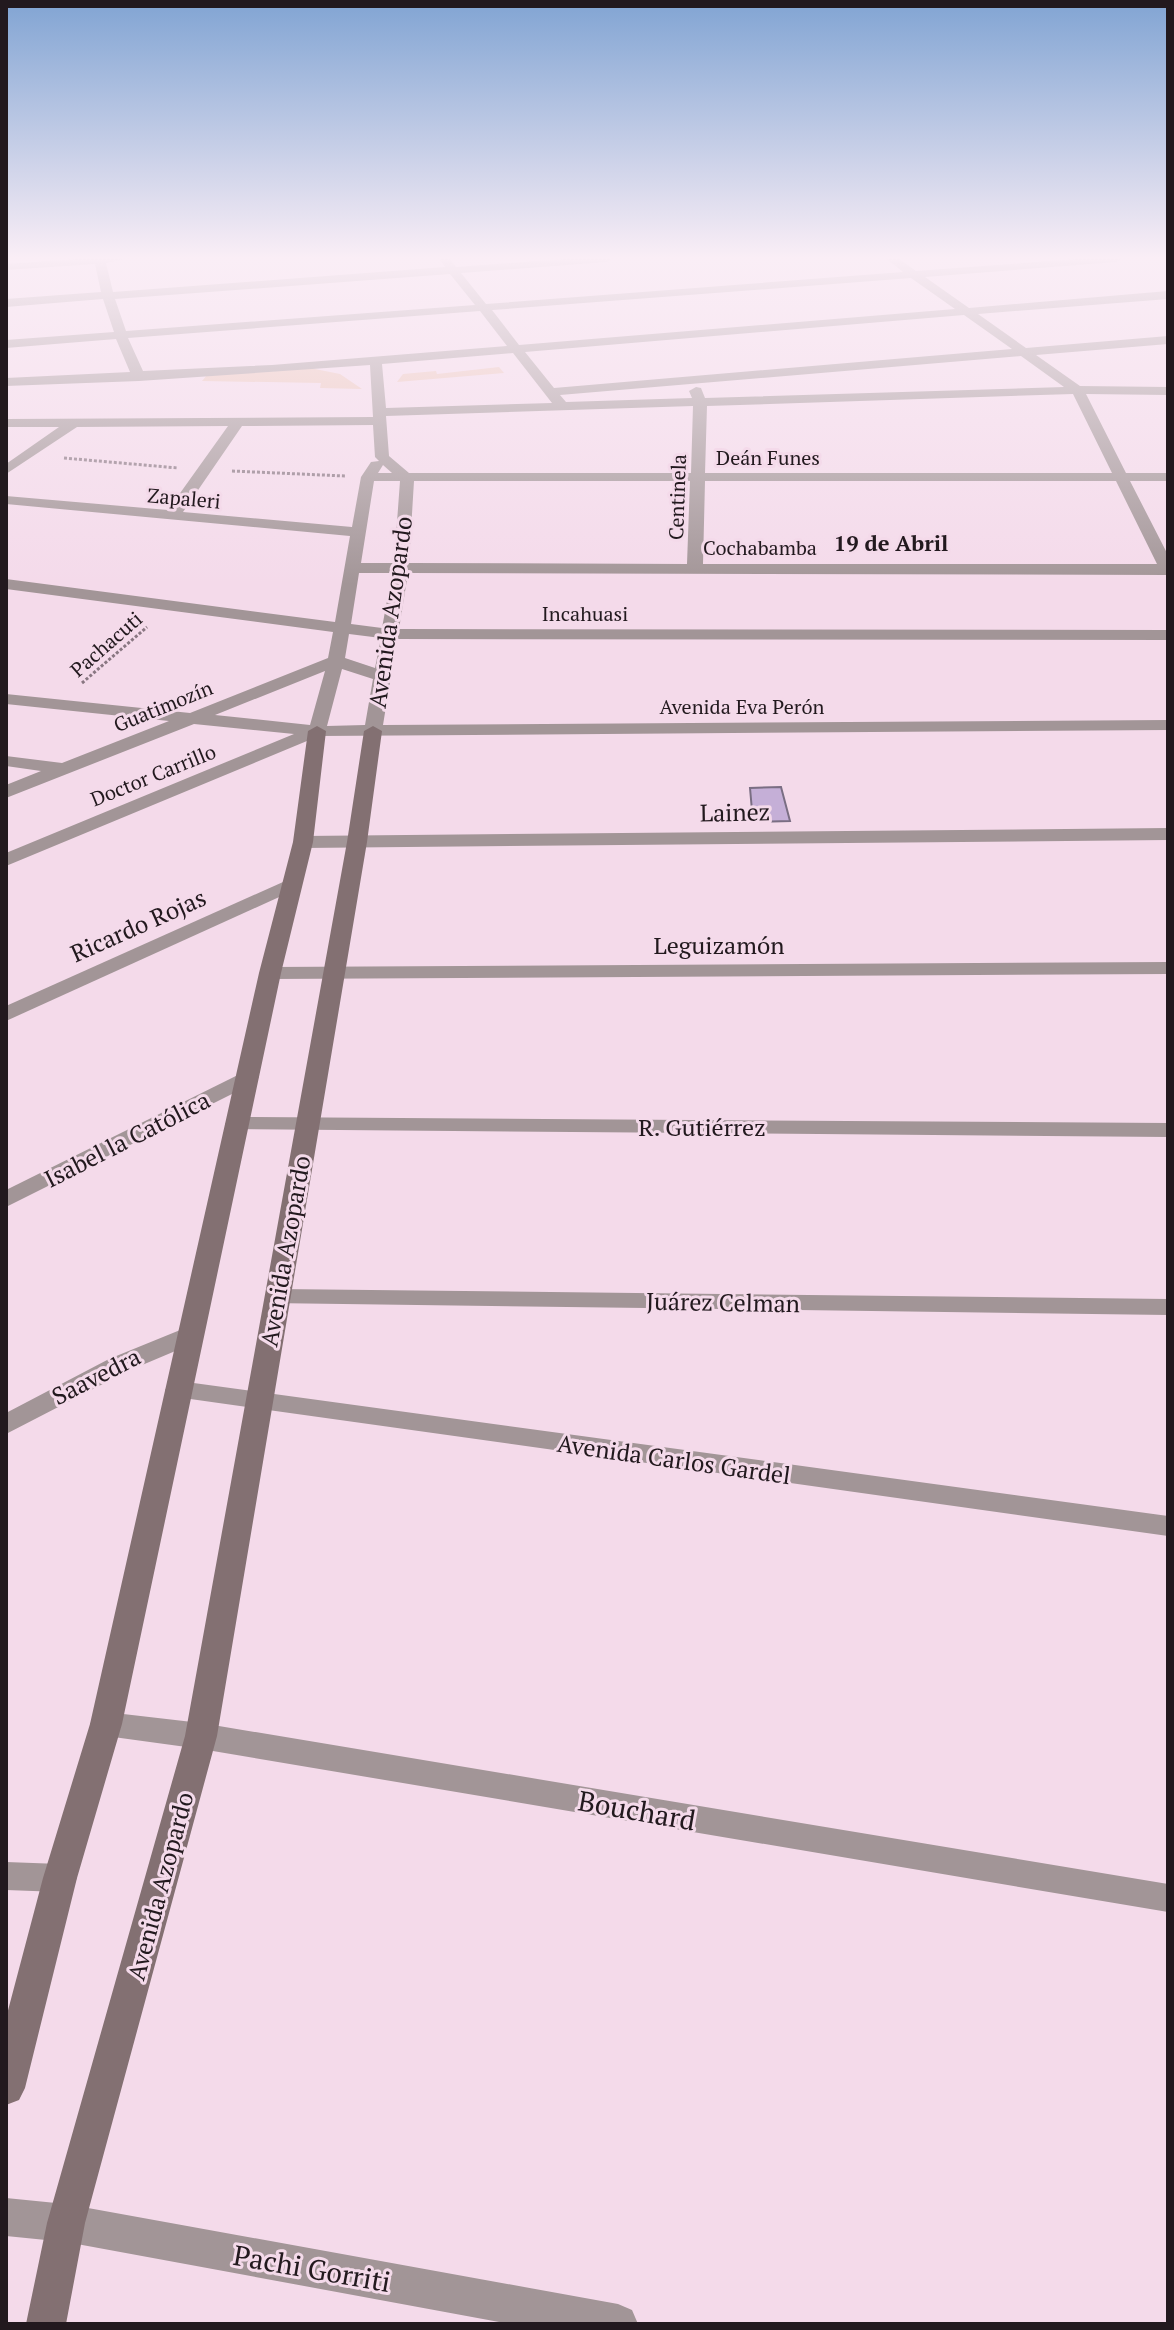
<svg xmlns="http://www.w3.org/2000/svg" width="1174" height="2330" viewBox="0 0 1174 2330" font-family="'PT Serif',serif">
<rect width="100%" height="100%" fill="#f4daea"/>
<!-- green -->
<g fill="#ebc4b6">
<polygon points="499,367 504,373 397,382 403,374 436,371 437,374"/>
<polygon points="310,368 340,374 362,389 320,388 321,383 202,381 208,374"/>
</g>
<!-- building -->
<polygon fill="#c5afd7" stroke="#7a6e83" stroke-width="2" points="781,787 790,821 753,822 750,788"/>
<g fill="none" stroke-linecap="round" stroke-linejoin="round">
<!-- path -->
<g stroke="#897782" stroke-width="3" stroke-dasharray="3 2" stroke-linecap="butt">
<polyline points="64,458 178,468"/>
<polyline points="232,471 345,476"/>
<polyline points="82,683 147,627"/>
</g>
<!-- street -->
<g fill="#a29597" fill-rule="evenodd">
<path d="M77,259H124L106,263L113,292L445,267L440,259H450L456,267L565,259H612L606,262L461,273L486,304L903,272L887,259H899L916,271L1077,259H1121L1116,262L925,277L969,308L1168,291V299L978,314L1026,348L1168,336V344L1036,355L1080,386L1168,387V395L1086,394L1126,473H1168V481H1130L1168,555V575L408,573L399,629L1168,630V640L397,639L383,725L1168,720V730L319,736L6,866V853L294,734L194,724L6,798V785L41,771L6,766V756L62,763L169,721L6,704V694L190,713L328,658L333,632L6,589V579L335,622L350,536L6,504V496L168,510L228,426L77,427L6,474V464L59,427H6V419L373,417L370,365L139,381L6,386V378L130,372L116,339L6,348V340L114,332L103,299L6,307V299L101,292L95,264L6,270V264ZM450,274L475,305L126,331L115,299ZM911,278L955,309L519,345L492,310ZM480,311L507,346L272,365L143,371L128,338ZM964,315L1012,349L554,388L525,352ZM513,353L552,403L386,408L382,364ZM1021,356L1064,387L705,398L701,388L696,387L689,391L692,398L566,402L560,395ZM1073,394L1112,473H705L707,406ZM693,406L691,473H409L389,456L386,416ZM373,425L375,457L379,461L371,462L361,477L352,527L183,512L242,426ZM383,465L392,473H378ZM374,481H400L394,563H361ZM414,481H690L687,564L409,563ZM705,481H1116L1157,564H703ZM359,573H392L382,628L351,624ZM349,634L381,638L375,668L345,658ZM342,669L373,679L365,725L327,726ZM325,671L310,725L215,715Z"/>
<polygon points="1168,828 1168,840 303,848 293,842 303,836"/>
<polygon points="292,878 302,884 299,888 6,1021 6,1006"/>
<polygon points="1168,962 1168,974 270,979 259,973 270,967"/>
<polygon points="248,1070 256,1072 259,1077 256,1082 6,1207 6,1190"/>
<polygon points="237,1117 1168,1123 1168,1137 229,1129 225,1124 229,1119"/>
<polygon points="278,1289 1168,1299 1168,1315 269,1303 265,1297 269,1291"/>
<polygon points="190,1326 199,1329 203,1335 199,1341 128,1371 6,1434 6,1413 109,1359"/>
<polygon points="179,1381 1168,1516 1168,1536 169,1396 165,1390 169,1384"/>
<polygon points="106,1712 201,1723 1168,1884 1168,1912 201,1749 106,1736 95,1733 90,1724 95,1715"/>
<polygon points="6,1862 60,1864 72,1868 77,1878 72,1888 60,1892 6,1890"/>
<polygon points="6,2198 66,2204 618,2304 632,2310 638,2324 510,2324 66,2242 6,2236"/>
</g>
<!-- secondary -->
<g fill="#837072" fill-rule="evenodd">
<polygon points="317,726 326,731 313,842 281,973 122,1724 77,1878 25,2088 19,2100 6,2105 6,2018 43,1878 90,1724 259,973 293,842 308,731"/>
<polygon points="373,726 382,731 367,842 217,1736 85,2223 66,2324 26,2324 47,2223 185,1736 347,842 364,731"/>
</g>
</g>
<!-- sky -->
<linearGradient id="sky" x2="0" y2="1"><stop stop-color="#81a4d3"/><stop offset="0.44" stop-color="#faeef6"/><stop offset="1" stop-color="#faeef6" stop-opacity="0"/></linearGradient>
<rect width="1174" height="585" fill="url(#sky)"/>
<g text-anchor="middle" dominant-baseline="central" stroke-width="6" stroke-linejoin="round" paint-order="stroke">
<!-- far-street labels -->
<g font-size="20" fill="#22191e" stroke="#f4daea">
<text x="768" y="457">Deán Funes</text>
<text transform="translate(677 497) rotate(-88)">Centinela</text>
<text transform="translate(184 498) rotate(5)">Zapaleri</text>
<text x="760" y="547">Cochabamba</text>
<text x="585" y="613">Incahuasi</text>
<text transform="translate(106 644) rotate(-41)">Pachacuti</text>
<text transform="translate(163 706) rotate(-22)">Guatimozín</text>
<text x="742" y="706">Avenida Eva Perón</text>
<text transform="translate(153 775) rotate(-22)">Doctor Carrillo</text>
</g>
<!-- far-neighbourhood labels -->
<g font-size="22" font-weight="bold" fill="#22191e" stroke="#f4daea">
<text x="891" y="542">19 de Abril</text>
</g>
<!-- street labels -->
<g font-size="24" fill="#22191e" stroke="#f4daea">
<text transform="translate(390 612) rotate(-82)">Avenida Azopardo</text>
<text transform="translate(735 812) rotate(-1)">Lainez</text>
<text transform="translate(138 925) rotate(-24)">Ricardo Rojas</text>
<text x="719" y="945">Leguizamón</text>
<text x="702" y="1127">R. Gutiérrez</text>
<text transform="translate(127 1139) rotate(-27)">Isabel la Católica</text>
<text transform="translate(285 1251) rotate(-80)">Avenida Azopardo</text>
<text transform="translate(723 1302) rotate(1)">Juárez Celman</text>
<text transform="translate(96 1376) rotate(-27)">Saavedra</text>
<text transform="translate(674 1459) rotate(8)">Avenida Carlos Gardel</text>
<text transform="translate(160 1886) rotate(-75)">Avenida Azopardo</text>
</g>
<!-- near-street labels -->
<g font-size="28" fill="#22191e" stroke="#f4daea">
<text transform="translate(637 1810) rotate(10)">Bouchard</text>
<text transform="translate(312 2268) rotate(10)">Pachi Gorriti</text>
</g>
</g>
<!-- border -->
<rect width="1174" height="2330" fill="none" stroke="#22191e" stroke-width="16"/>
</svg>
